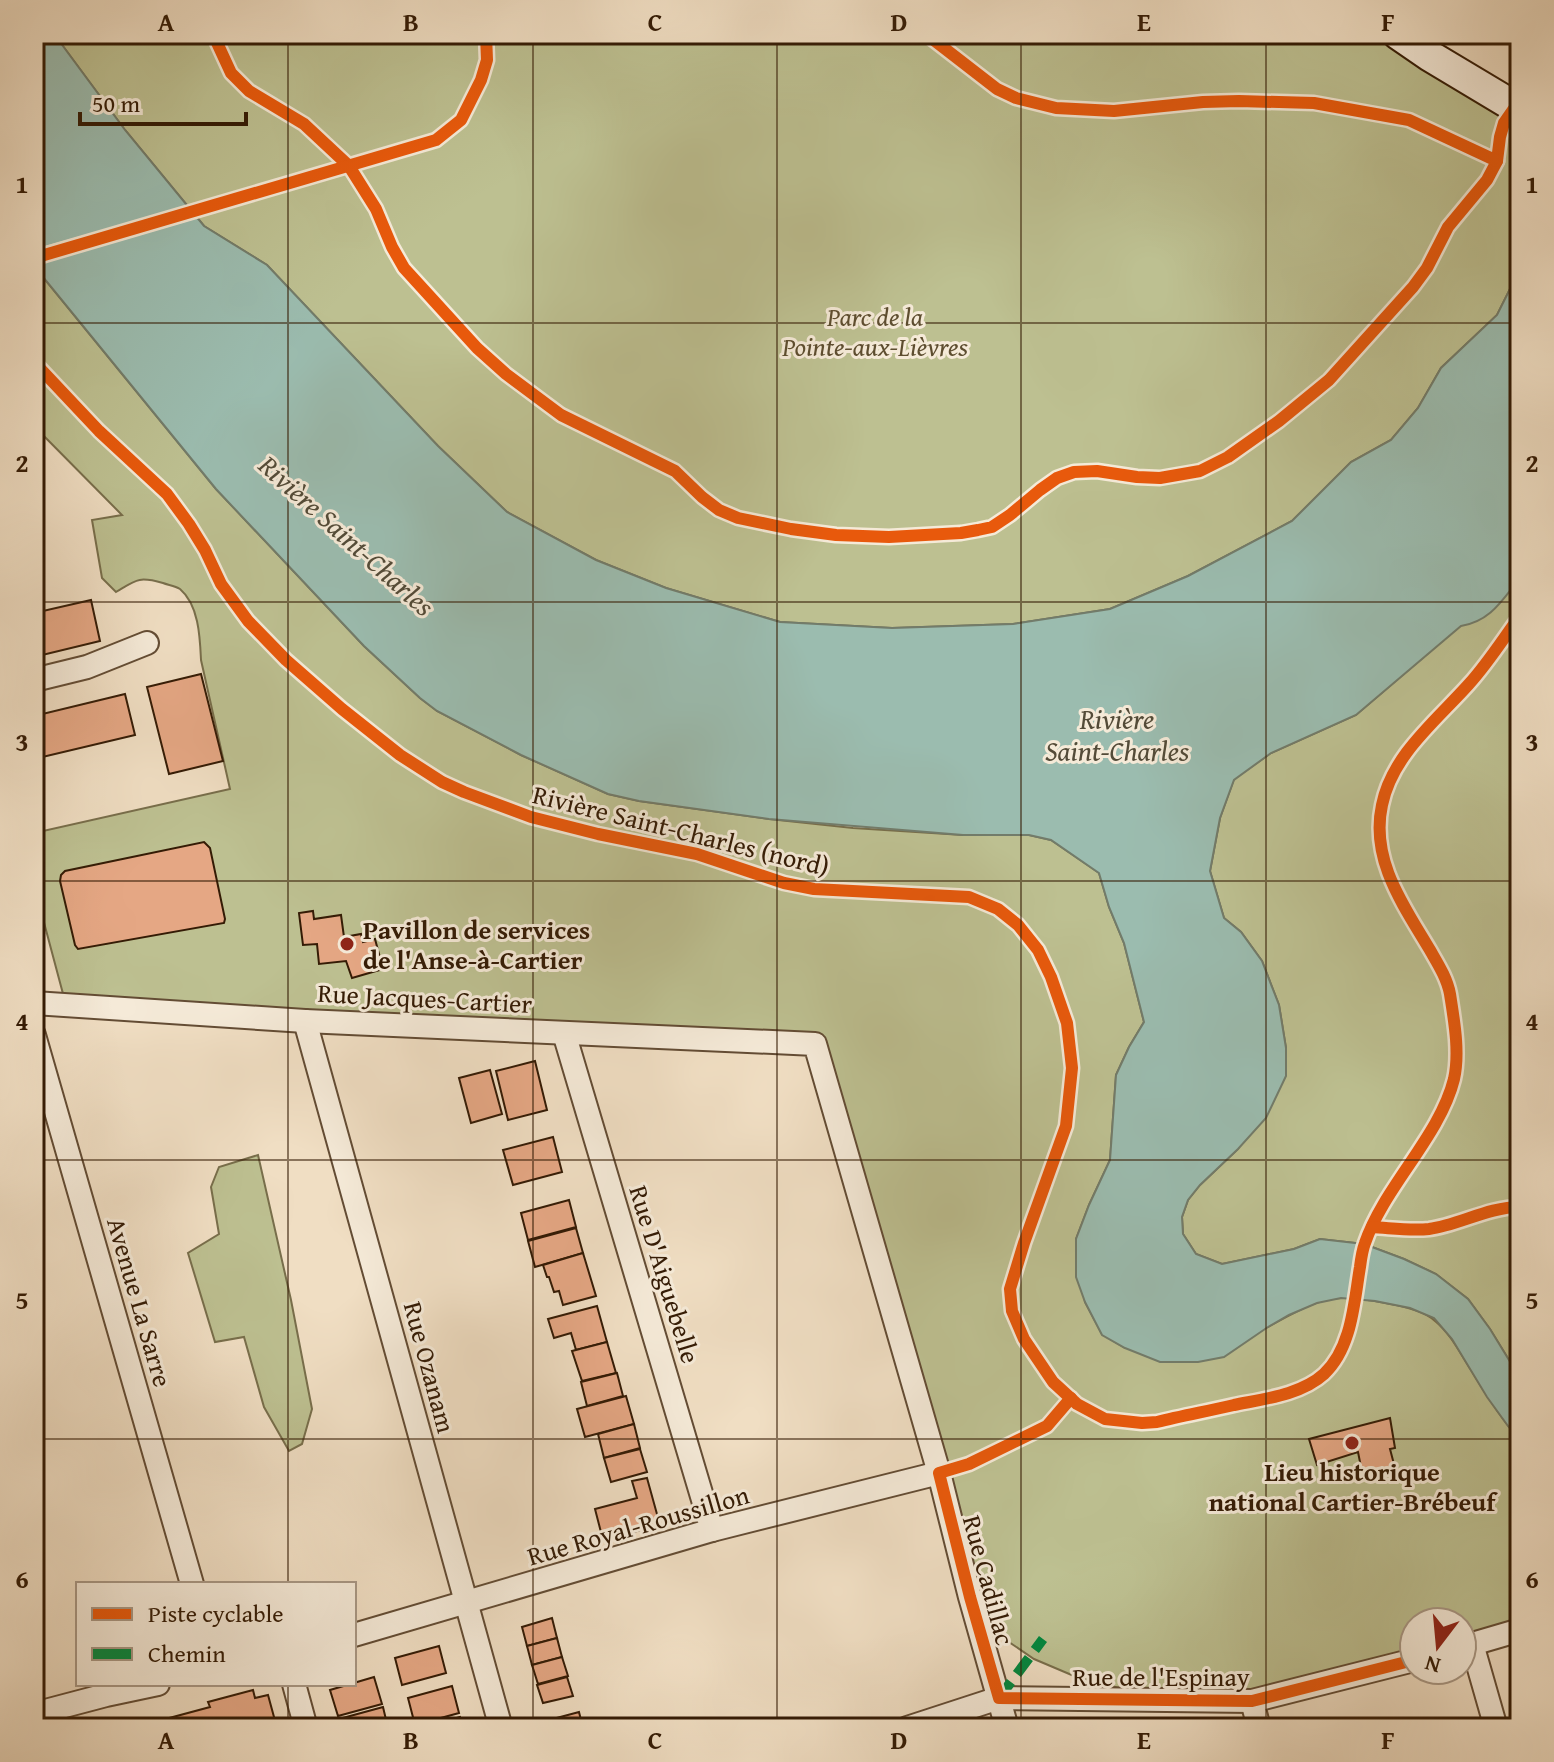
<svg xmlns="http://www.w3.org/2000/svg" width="1554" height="1762" viewBox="0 0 1554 1762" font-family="'Gentium Book Plus',serif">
<rect width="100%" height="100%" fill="#f0dec3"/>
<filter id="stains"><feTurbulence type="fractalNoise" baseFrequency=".0025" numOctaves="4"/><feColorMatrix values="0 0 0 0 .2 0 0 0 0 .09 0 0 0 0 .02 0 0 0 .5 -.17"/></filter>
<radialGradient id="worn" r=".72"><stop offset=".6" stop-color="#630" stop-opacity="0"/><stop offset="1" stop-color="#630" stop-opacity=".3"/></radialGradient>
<!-- green -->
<g fill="#bdc091" stroke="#786e4b" stroke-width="2">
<polygon points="54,34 1398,34 1520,110 1520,269 1497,315 1441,368 1418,408 1391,440 1351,462 1292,521 1188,576 1110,609 1013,624 892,628 780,622 666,588 596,560 507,512 438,446 267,265 204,226 125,130"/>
<path d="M34,266L216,489L364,646L420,698L437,711L521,755L608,794L639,801L769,819L853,828L963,835H1029L1051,840L1099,873L1109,907L1124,943L1144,1022L1129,1047L1116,1075L1110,1160L1089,1205L1076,1239L1085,1302L1102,1334L1125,1348L1268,1327C1290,1315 1315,1299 1341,1298C1359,1297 1379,1302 1396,1305C1409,1308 1426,1312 1435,1321C1451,1334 1460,1353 1471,1370C1486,1395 1501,1419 1520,1440V1630L1462,1647V1622H1414V1660L1252,1701L1164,1700L1074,1676L1034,1659L1003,1638L970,1597L814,1044L66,1005L34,885V833L230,789L201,660C200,638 199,605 180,589C175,586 168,585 163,583C138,576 136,580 116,592L102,578L92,520L122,515L34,426Z"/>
<polygon points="1520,578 1520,1378 1490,1329 1468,1299 1436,1274 1404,1259 1364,1244 1320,1239 1294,1249 1222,1264 1196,1254 1183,1234 1182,1217 1188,1200 1200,1185 1238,1149 1286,1048 1279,1005 1262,961 1241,932 1224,918 1210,871 1220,818 1234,779 1271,753 1356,715 1461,625 1495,607"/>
<polygon points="258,1155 291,1300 312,1409 302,1444 289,1451 264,1407 244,1337 215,1342 188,1253 219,1234 211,1187 219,1167"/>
</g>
<!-- water -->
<path fill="#9bbcaf" stroke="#727c6b" stroke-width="2" d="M34,34H54L125,130L204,226L267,265L438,446L507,512L596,560L666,588L780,622L892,628L1013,624L1110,609L1188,576L1292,521L1351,462L1391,440L1418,408L1441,368L1497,315L1520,269V578C1502,600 1491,621 1461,626L1356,715L1271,753L1234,780L1220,818L1210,871L1224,918L1241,932L1262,961L1279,1005L1286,1048V1076L1266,1118L1238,1149L1200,1185L1188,1200L1182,1217L1183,1234L1196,1254L1222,1264L1294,1249L1320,1239L1364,1244L1404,1259L1436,1274L1468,1299L1490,1329L1520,1378V1440L1508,1426L1487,1397L1452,1339L1434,1318L1410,1308L1375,1301L1341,1298L1317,1303L1289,1315L1268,1327L1224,1357L1198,1362H1160L1125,1348L1102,1335L1085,1302L1076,1277V1239L1089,1205L1110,1160L1116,1075L1129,1047L1144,1022L1124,943L1109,907L1099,873L1051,840L1029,835H963L769,819L639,801L608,794L521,755L437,711L420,698L364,646L216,489L34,266Z"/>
<!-- pier -->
<polygon fill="#f0dec3" points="192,205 202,217 34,266 34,249"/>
<!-- building -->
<g fill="#e5a784" stroke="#341b05" stroke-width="2">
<polygon points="91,600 100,641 34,657 34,613"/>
<polygon points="201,674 223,761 169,774 147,687"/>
<polygon points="125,694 135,735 34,759 34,716"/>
<polygon points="204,842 210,848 225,919 224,923 78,949 75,945 60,881 61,875 65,871"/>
<polygon points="34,891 44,933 36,934 37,943 34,943"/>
<polygon points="313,911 314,919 341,915 344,937 361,934 363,942 375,939 383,969 352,978 346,961 319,964 317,944 303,945 299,913"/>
<polygon points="535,1061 547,1110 508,1120 496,1071"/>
<polygon points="490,1070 502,1114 471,1123 459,1078"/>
<polygon points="553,1137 562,1172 513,1185 503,1150"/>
<polygon points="569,1200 576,1227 528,1240 521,1213"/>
<polygon points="576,1228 583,1253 535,1267 528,1241"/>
<polygon points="583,1253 596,1296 563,1305 559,1291 554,1292 549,1277 547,1277 543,1265"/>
<polygon points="597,1306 607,1342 576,1350 571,1333 554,1338 548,1319"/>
<polygon points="607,1342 616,1373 582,1381 572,1351"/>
<polygon points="617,1373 623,1396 587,1406 581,1382"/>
<polygon points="626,1396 634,1424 585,1437 577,1409"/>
<polygon points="1390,1418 1395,1448 1390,1449 1395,1468 1363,1477 1358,1452 1317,1465 1309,1439"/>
<polygon points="634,1424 640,1448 604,1458 598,1434"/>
<polygon points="640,1449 647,1472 611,1482 604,1458"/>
<polygon points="647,1478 660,1525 603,1540 595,1509 637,1498 632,1481"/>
<polygon points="552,1618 557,1638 527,1646 522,1627"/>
<polygon points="557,1638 562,1657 532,1665 527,1646"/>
<polygon points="439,1646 446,1673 402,1685 395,1658"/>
<polygon points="562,1657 568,1676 538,1684 532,1665"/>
<polygon points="374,1677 382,1704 338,1716 330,1690"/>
<polygon points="567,1677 573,1696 543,1703 537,1685"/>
<polygon points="452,1686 459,1713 415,1725 408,1698"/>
<polygon points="253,1690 255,1698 268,1695 277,1728 132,1728 210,1707 208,1702"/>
<polygon points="383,1707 388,1728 341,1728 339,1719"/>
<polygon points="579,1712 583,1728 551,1728 549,1720"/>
<polygon points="460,1717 464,1728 420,1728"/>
</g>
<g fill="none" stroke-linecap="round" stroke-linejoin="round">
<!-- street casing -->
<g stroke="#634c34" stroke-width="26">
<g id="street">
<polyline points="34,680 87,667 147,643"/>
<polyline points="34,1003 305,1021 815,1044 939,1473 970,1597 1007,1728"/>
<polyline points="305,1021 501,1728"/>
<polyline points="564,1033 712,1530"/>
<polyline points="34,1035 192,1584"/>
<polyline points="354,1635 712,1530 939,1473"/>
<polyline points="1472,1644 1496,1728"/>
<polyline points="1462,1647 1520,1630"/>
<polyline points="294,1684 306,1728"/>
<polyline points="1252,1701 1259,1728"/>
<polyline points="34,1714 106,1695 158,1684"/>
<polyline points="907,1728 999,1698 1252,1701 1414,1660"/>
</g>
</g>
<!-- secondary casing -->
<g stroke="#341b05" stroke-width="34">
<polyline id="secondary" points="1398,34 1430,56 1520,110"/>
</g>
<!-- street -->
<use href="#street" stroke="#f5ead8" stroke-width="22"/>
<!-- secondary -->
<use href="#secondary" stroke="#f5ead8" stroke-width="30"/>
<!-- quiet -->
<polyline stroke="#00873e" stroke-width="10" stroke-dasharray="20 10" stroke-linecap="butt" points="999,1698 1043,1639"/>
<!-- cycleway casing -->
<g stroke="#f5ead8" stroke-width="17">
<g id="cycleway">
<polyline points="213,34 231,73 249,91 304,124 349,166 376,209 392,247 404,268 477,348 506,374 561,415 675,471 702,497 719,510 738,518 791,529 836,535 889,537 961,533 978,530 992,527 1010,515 1040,490 1057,478 1074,472 1097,471 1137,477 1160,478 1200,471 1228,457 1279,421 1329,380 1413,287 1427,268 1448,227 1487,180 1497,161 1500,137 1504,123 1520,100"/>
<polyline points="926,34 997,89 1016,98 1056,108 1114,111 1203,102 1239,101 1314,103 1409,120 1497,161"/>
<polyline points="34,258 436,140 461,120 481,80 487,60 486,34"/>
<path d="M34,362L99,431L167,494L189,524L205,550L221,584L248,621L286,660L342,709L400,755L442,782L464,792L531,817L598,834L697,854L784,883L814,889L969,897L998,909L1018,925L1038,950L1051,977L1067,1023L1072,1068L1066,1126L1024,1243L1010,1289L1012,1311L1024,1339L1053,1382L1077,1404L1105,1419L1142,1423L1157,1422C1182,1416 1208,1411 1234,1405C1263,1399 1301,1395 1324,1374C1352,1348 1354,1302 1360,1267C1361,1259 1362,1251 1365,1243C1384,1187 1440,1136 1454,1079C1460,1052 1454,1020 1450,994C1447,978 1438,964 1430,950C1404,906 1370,860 1382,805C1392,755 1436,721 1469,684C1488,663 1503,639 1520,616"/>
<path d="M1372,1227C1391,1228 1410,1231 1429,1229C1459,1225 1488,1207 1520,1207"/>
<polyline points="1071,1398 1047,1426 969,1464 939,1473 970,1597 999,1698 1252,1701 1414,1660"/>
</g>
</g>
<!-- cycleway -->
<use href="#cycleway" stroke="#e8590c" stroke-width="12"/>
</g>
<!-- grid -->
<path fill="none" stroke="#341b05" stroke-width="2" stroke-opacity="0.55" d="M288,34V1584M533,34V1728M777,34V1728M1021,34V1728M1266,34V1728M34,323H1520M34,602H1520M34,881H1520M34,1160H1520M34,1439H1520M288,1684V1728"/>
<!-- markers -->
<g fill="#8f2418" stroke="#f5ead8" stroke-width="3">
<circle cx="347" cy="944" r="8"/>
<circle cx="1352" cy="1443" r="8"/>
</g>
<g text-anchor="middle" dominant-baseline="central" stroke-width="6" stroke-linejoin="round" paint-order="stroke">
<!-- park labels -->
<g font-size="26" font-style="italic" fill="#5d4d2f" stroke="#f5ead8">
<text x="875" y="316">Parc de la<tspan x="875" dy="30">Pointe-aux-Lièvres</tspan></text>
</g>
<!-- street labels -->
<g font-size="26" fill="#341b05" stroke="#f5ead8">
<text transform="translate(681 830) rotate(14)">Rivière Saint-Charles (nord)</text>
<text transform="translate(425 998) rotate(3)">Rue Jacques-Cartier</text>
<text transform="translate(665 1274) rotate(73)">Rue D'Aiguebelle</text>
<text transform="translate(140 1302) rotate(74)">Avenue La Sarre</text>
<text transform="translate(430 1367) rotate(75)">Rue Ozanam</text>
<text transform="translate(638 1525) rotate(-16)">Rue Royal-Roussillon</text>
<text transform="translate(989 1580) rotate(75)">Rue Cadillac</text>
<text x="1161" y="1676">Rue de l'Espinay</text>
</g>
<!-- poi labels -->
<g font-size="26" font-weight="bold" fill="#341b05" stroke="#f5ead8" text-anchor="start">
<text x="363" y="929">Pavillon de services<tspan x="363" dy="30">de l'Anse-à-Cartier</tspan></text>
<text x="1352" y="1471" text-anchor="middle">Lieu historique<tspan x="1352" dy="30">national Cartier-Brébeuf</tspan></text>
</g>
<!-- water labels -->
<g font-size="28" font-style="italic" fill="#534b38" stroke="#f5ead8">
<text transform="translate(347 535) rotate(42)">Rivière Saint-Charles</text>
<text x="1117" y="718">Rivière<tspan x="1117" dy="32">Saint-Charles</tspan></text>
</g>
</g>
<!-- margin -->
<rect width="1554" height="1762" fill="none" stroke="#f0dec3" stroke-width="88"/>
<!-- legend -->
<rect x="76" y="1582" width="280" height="104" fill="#f5ead8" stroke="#a89784" stroke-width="2"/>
<rect x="92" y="1608" width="40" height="12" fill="#e8590c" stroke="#a89784" stroke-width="2"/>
<text x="148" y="1622" font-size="24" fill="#341b05">Piste cyclable</text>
<rect x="92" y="1648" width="40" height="12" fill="#00873e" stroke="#a89784" stroke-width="2"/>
<text x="148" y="1662" font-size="24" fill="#341b05">Chemin</text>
<!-- north arrow -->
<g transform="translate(1438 1646) rotate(196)"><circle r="38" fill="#f5ead8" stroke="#a89784" stroke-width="2"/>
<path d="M0-6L14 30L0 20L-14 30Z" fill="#8f2418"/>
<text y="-12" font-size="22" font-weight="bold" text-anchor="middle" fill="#341b05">N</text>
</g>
<!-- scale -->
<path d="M80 112v12h166v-12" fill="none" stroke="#341b05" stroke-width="4"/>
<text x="92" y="112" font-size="24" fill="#341b05" stroke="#f5ead8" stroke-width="6" paint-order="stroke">50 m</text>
<rect x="44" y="44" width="1466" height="1674" fill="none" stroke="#341b05" stroke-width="3"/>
<g font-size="26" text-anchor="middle" font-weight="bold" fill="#341b05">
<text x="166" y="31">A</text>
<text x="411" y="31">B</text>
<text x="655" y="31">C</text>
<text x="899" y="31">D</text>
<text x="1144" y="31">E</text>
<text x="1388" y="31">F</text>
<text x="22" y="193">1</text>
<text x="1532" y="193">1</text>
<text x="22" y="472">2</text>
<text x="1532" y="472">2</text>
<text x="22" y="751">3</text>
<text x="1532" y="751">3</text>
<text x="22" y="1030">4</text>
<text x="1532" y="1030">4</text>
<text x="22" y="1309">5</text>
<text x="1532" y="1309">5</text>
<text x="22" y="1588">6</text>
<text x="1532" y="1588">6</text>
<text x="166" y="1749">A</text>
<text x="411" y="1749">B</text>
<text x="655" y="1749">C</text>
<text x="899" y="1749">D</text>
<text x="1144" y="1749">E</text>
<text x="1388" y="1749">F</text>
</g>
<rect width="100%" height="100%" filter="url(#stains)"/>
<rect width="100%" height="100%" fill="url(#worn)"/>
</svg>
